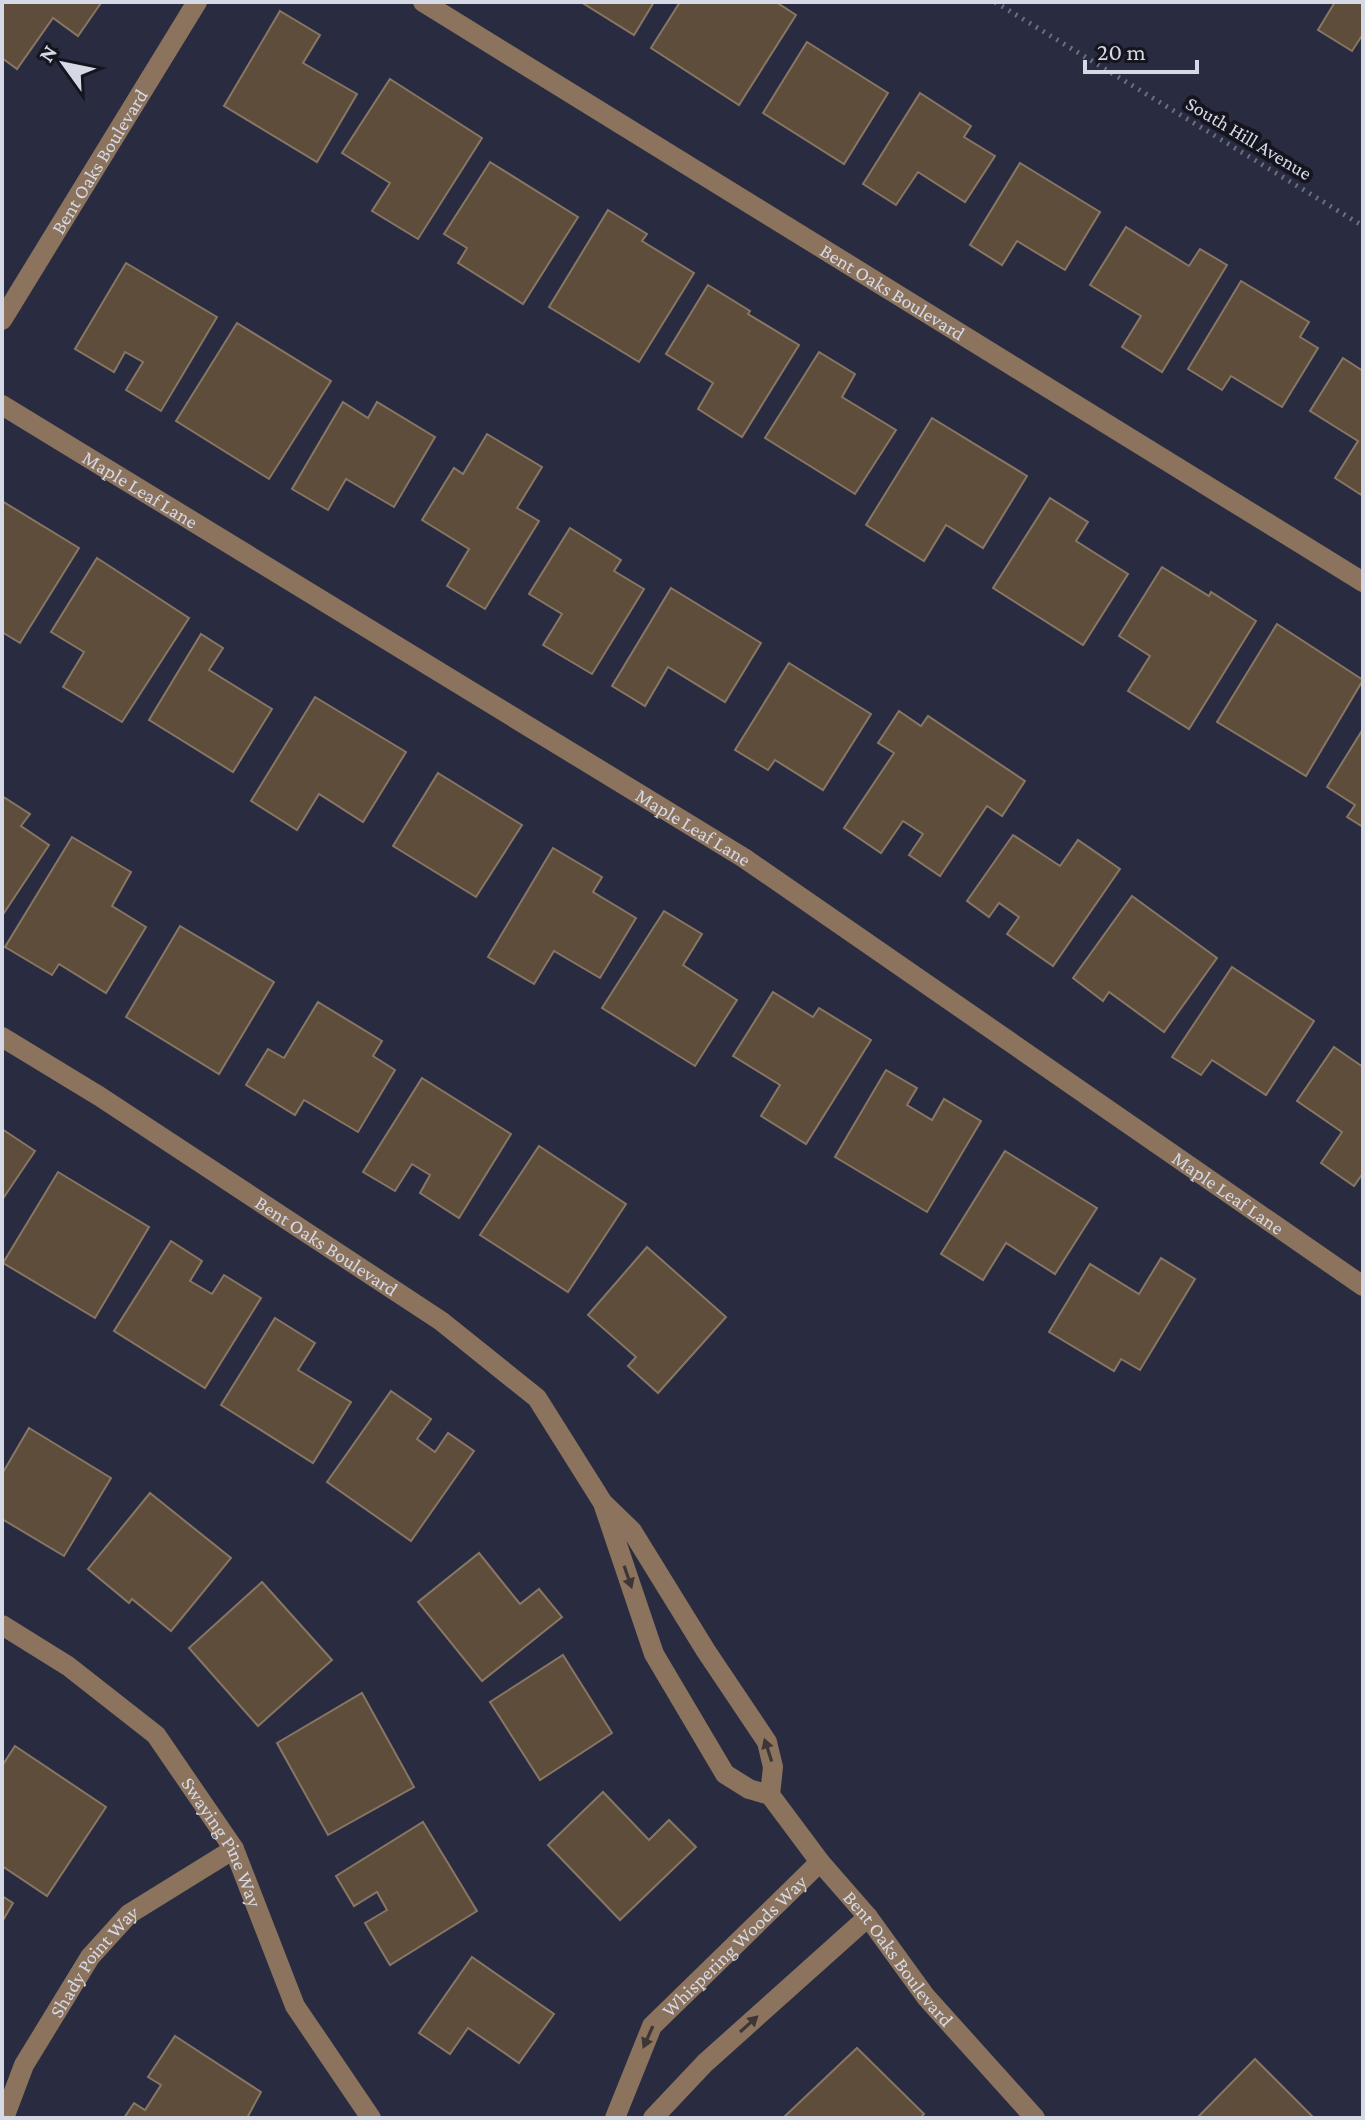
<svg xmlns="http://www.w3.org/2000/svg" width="1365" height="2120" viewBox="0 0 1365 2120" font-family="'Crimson Pro',serif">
<rect width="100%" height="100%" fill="#292c40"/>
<!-- building -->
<g fill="#5f4d3c" stroke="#887664" stroke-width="2">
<polygon points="2,2 99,2 101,3 78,36 53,18 17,69 2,58"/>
<polygon points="581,2 654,2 634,35"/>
<polygon points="680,2 776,2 796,15 739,105 651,48"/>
<polygon points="1335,2 1363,2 1363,34 1352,51 1318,30"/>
<polygon points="280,11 320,35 303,63 357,94 317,162 224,106"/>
<polygon points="807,42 888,93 844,164 763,113"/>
<polygon points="390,79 482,138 418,239 372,211 390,183 342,153"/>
<polygon points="920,93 971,126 964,137 995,156 965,202 918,172 896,205 863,184"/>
<polygon points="490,162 578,217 523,304 458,263 467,248 444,234"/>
<polygon points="1020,163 1100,212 1065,270 1017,241 1002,265 970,245"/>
<polygon points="608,210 647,234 642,241 694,273 639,362 549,307"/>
<polygon points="1126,227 1189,266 1200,249 1227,265 1162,372 1122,347 1141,316 1090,285"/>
<polygon points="126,263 217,317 161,411 126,390 143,362 125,352 114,372 75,349"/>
<polygon points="1241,281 1309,322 1300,337 1318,348 1282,407 1231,376 1222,390 1188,369"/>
<polygon points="708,285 750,311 748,314 799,345 742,437 698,409 713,383 666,354"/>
<polygon points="237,323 331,381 269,479 176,421"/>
<polygon points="819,352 855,374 842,397 896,430 855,494 765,438"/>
<polygon points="1343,358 1363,371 1363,496 1335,478 1358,441 1310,411"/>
<polygon points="343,402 368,418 377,402 435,437 394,507 346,479 328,510 292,489"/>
<polygon points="932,418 1027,476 983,548 946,525 924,561 866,525"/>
<polygon points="487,434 542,467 517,508 539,521 485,609 447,586 469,549 422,520 454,468 463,474"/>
<polygon points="1050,498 1088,522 1076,541 1128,574 1083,645 993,588"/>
<polygon points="2,501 79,548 20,643 2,632"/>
<polygon points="570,528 621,560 614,571 644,589 592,674 543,645 562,614 529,594"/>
<polygon points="97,558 189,618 122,722 63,687 84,652 51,632"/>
<polygon points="1162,567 1209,596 1211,592 1256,621 1189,729 1128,691 1150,656 1119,636"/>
<polygon points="671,588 761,643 725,702 668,667 645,706 612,686"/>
<polygon points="1277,624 1363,680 1306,776 1217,722"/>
<polygon points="201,634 223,648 209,670 272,709 233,772 149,720"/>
<polygon points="789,663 871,714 823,790 775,760 768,770 735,750"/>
<polygon points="315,697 406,752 363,822 319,794 297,830 251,801"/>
<polygon points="899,711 921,726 928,716 1025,781 1002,816 987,806 940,876 909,855 923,834 903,821 881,853 844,828 894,753 878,743"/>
<polygon points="1363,729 1363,827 1347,817 1355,805 1327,787"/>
<polygon points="438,773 522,825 476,897 393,846"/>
<polygon points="2,796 30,814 21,826 49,845 2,916"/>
<polygon points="1013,835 1060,866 1078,840 1120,869 1053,966 1007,934 1019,917 999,903 989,917 967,901"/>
<polygon points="72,837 131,872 112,906 146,927 106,993 59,964 52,975 5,947"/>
<polygon points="553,848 602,877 593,892 636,918 600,978 554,951 534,984 488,957"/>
<polygon points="1132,896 1217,958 1164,1032 1109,992 1103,1001 1073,978"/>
<polygon points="664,911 702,934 683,965 737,1000 695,1066 602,1008"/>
<polygon points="180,926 274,982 219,1074 126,1017"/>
<polygon points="1232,967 1314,1021 1266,1095 1212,1060 1201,1075 1172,1057"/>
<polygon points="773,992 813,1017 819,1008 871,1040 806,1144 761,1116 780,1085 733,1056"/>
<polygon points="318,1002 382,1041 373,1056 395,1070 358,1132 304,1100 295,1115 246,1085 268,1049 284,1058"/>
<polygon points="1334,1047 1363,1067 1363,1173 1354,1186 1321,1163 1342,1132 1297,1101"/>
<polygon points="886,1070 917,1088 907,1105 932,1120 944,1099 981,1121 927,1212 835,1157"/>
<polygon points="422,1078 511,1134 459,1218 420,1193 430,1175 412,1164 395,1191 363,1172"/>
<polygon points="2,1129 35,1151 2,1200"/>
<polygon points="539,1146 626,1204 568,1292 480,1235"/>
<polygon points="1005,1151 1097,1208 1055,1274 1006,1243 983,1280 941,1254"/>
<polygon points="58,1172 149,1227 95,1318 3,1263"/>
<polygon points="171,1241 202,1261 190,1281 212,1294 224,1275 261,1298 205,1388 114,1331"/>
<polygon points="647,1247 726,1317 658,1393 628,1366 636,1357 588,1315"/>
<polygon points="1161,1258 1195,1279 1140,1370 1121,1359 1114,1371 1049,1332 1090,1264 1139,1294"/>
<polygon points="275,1318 315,1343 298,1370 351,1402 313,1463 221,1405"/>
<polygon points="391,1391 431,1419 417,1439 435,1452 448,1433 474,1451 411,1541 327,1482"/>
<polygon points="29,1428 111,1478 64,1556 2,1519 2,1474"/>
<polygon points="150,1493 231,1558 171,1631 132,1599 129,1603 88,1569"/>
<polygon points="479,1553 520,1604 539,1589 562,1617 482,1681 418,1602"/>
<polygon points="262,1582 332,1660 258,1726 189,1648"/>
<polygon points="563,1655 612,1733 540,1780 490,1702"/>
<polygon points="362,1693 414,1787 328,1835 277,1743"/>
<polygon points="15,1746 106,1807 47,1896 2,1866 2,1766"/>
<polygon points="603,1792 649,1840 669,1820 696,1847 620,1920 548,1845"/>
<polygon points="423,1822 477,1911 390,1965 365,1923 387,1910 377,1892 354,1906 336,1876"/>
<polygon points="2,1896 13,1903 2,1922"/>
<polygon points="472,1957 554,2014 519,2063 468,2028 450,2054 419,2033"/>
<polygon points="175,2036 261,2092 247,2118 124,2118 134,2103 145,2110 161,2085 148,2077"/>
<polygon points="857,2048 924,2114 920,2118 783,2118"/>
<polygon points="1255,2059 1314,2118 1197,2118"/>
</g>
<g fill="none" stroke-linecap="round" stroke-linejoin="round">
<!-- path -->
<polyline stroke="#6c6f81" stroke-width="5" stroke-dasharray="2 6" stroke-linecap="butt" points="995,2 1363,226"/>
<!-- minor -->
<g stroke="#8b735d" stroke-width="20">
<path id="s1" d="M423,2L1363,582"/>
<path id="s2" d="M2,320L197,2"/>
<path id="s3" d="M2,405L744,858L1363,1286"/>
<path id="s4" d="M2,1037L99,1096L441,1321L537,1398L603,1503L654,1654L725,1774L749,1789L770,1795L773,1767L767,1742L706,1651L632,1531L603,1503"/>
<path id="s5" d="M2,1625L68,1666L156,1735L234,1849L295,2006L371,2118"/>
<path id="s6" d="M770,1795L820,1862L868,1917L926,1997L1035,2118"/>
<path id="s7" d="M4,2118L24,2065L90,1957L129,1914L234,1849"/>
<path id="s8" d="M615,2118L652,2026L820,1862"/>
<polyline points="653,2118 705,2063 868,1917"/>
</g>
</g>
<!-- one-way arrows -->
<defs><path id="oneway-solid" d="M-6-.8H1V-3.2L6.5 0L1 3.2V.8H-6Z" transform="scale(2)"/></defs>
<g fill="#3e3634">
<use href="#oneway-solid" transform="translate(628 1577) rotate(71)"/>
<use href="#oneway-solid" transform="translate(768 1750) rotate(-108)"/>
<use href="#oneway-solid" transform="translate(749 2024) rotate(-42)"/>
<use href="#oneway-solid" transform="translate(648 2037) rotate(114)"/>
</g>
<g text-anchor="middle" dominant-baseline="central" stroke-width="8" stroke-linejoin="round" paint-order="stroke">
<!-- street labels -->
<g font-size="20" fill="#d5d8e5" stroke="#14151e">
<text transform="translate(1249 138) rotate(31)">South Hill Avenue</text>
<text stroke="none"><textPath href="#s2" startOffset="186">Bent Oaks Boulevard</textPath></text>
<text stroke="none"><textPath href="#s1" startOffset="552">Bent Oaks Boulevard</textPath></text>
<text stroke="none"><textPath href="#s3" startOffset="162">Maple Leaf Lane</textPath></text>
<text stroke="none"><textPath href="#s3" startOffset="810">Maple Leaf Lane</textPath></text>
<text stroke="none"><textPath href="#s3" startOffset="1458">Maple Leaf Lane</textPath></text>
<text stroke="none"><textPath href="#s4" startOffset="386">Bent Oaks Boulevard</textPath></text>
<text stroke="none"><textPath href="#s5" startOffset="316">Swaying Pine Way</textPath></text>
<text stroke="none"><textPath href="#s8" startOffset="214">Whispering Woods Way</textPath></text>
<text stroke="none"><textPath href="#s6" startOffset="208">Bent Oaks Boulevard</textPath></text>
<text stroke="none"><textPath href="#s7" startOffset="182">Shady Point Way</textPath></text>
</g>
</g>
<!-- border -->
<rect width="1365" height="2120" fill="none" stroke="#d5d8e5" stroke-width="8"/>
<!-- north arrow -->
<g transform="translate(64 64) rotate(303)" stroke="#14151e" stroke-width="6" paint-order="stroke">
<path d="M0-6L14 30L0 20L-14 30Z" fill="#d5d8e5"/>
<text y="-12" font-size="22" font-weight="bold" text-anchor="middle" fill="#d5d8e5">N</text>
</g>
<!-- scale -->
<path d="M1085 60v12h112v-12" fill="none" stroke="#d5d8e5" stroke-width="4"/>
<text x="1097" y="60" font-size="24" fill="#d5d8e5" stroke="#14151e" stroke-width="6" paint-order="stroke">20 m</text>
</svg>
